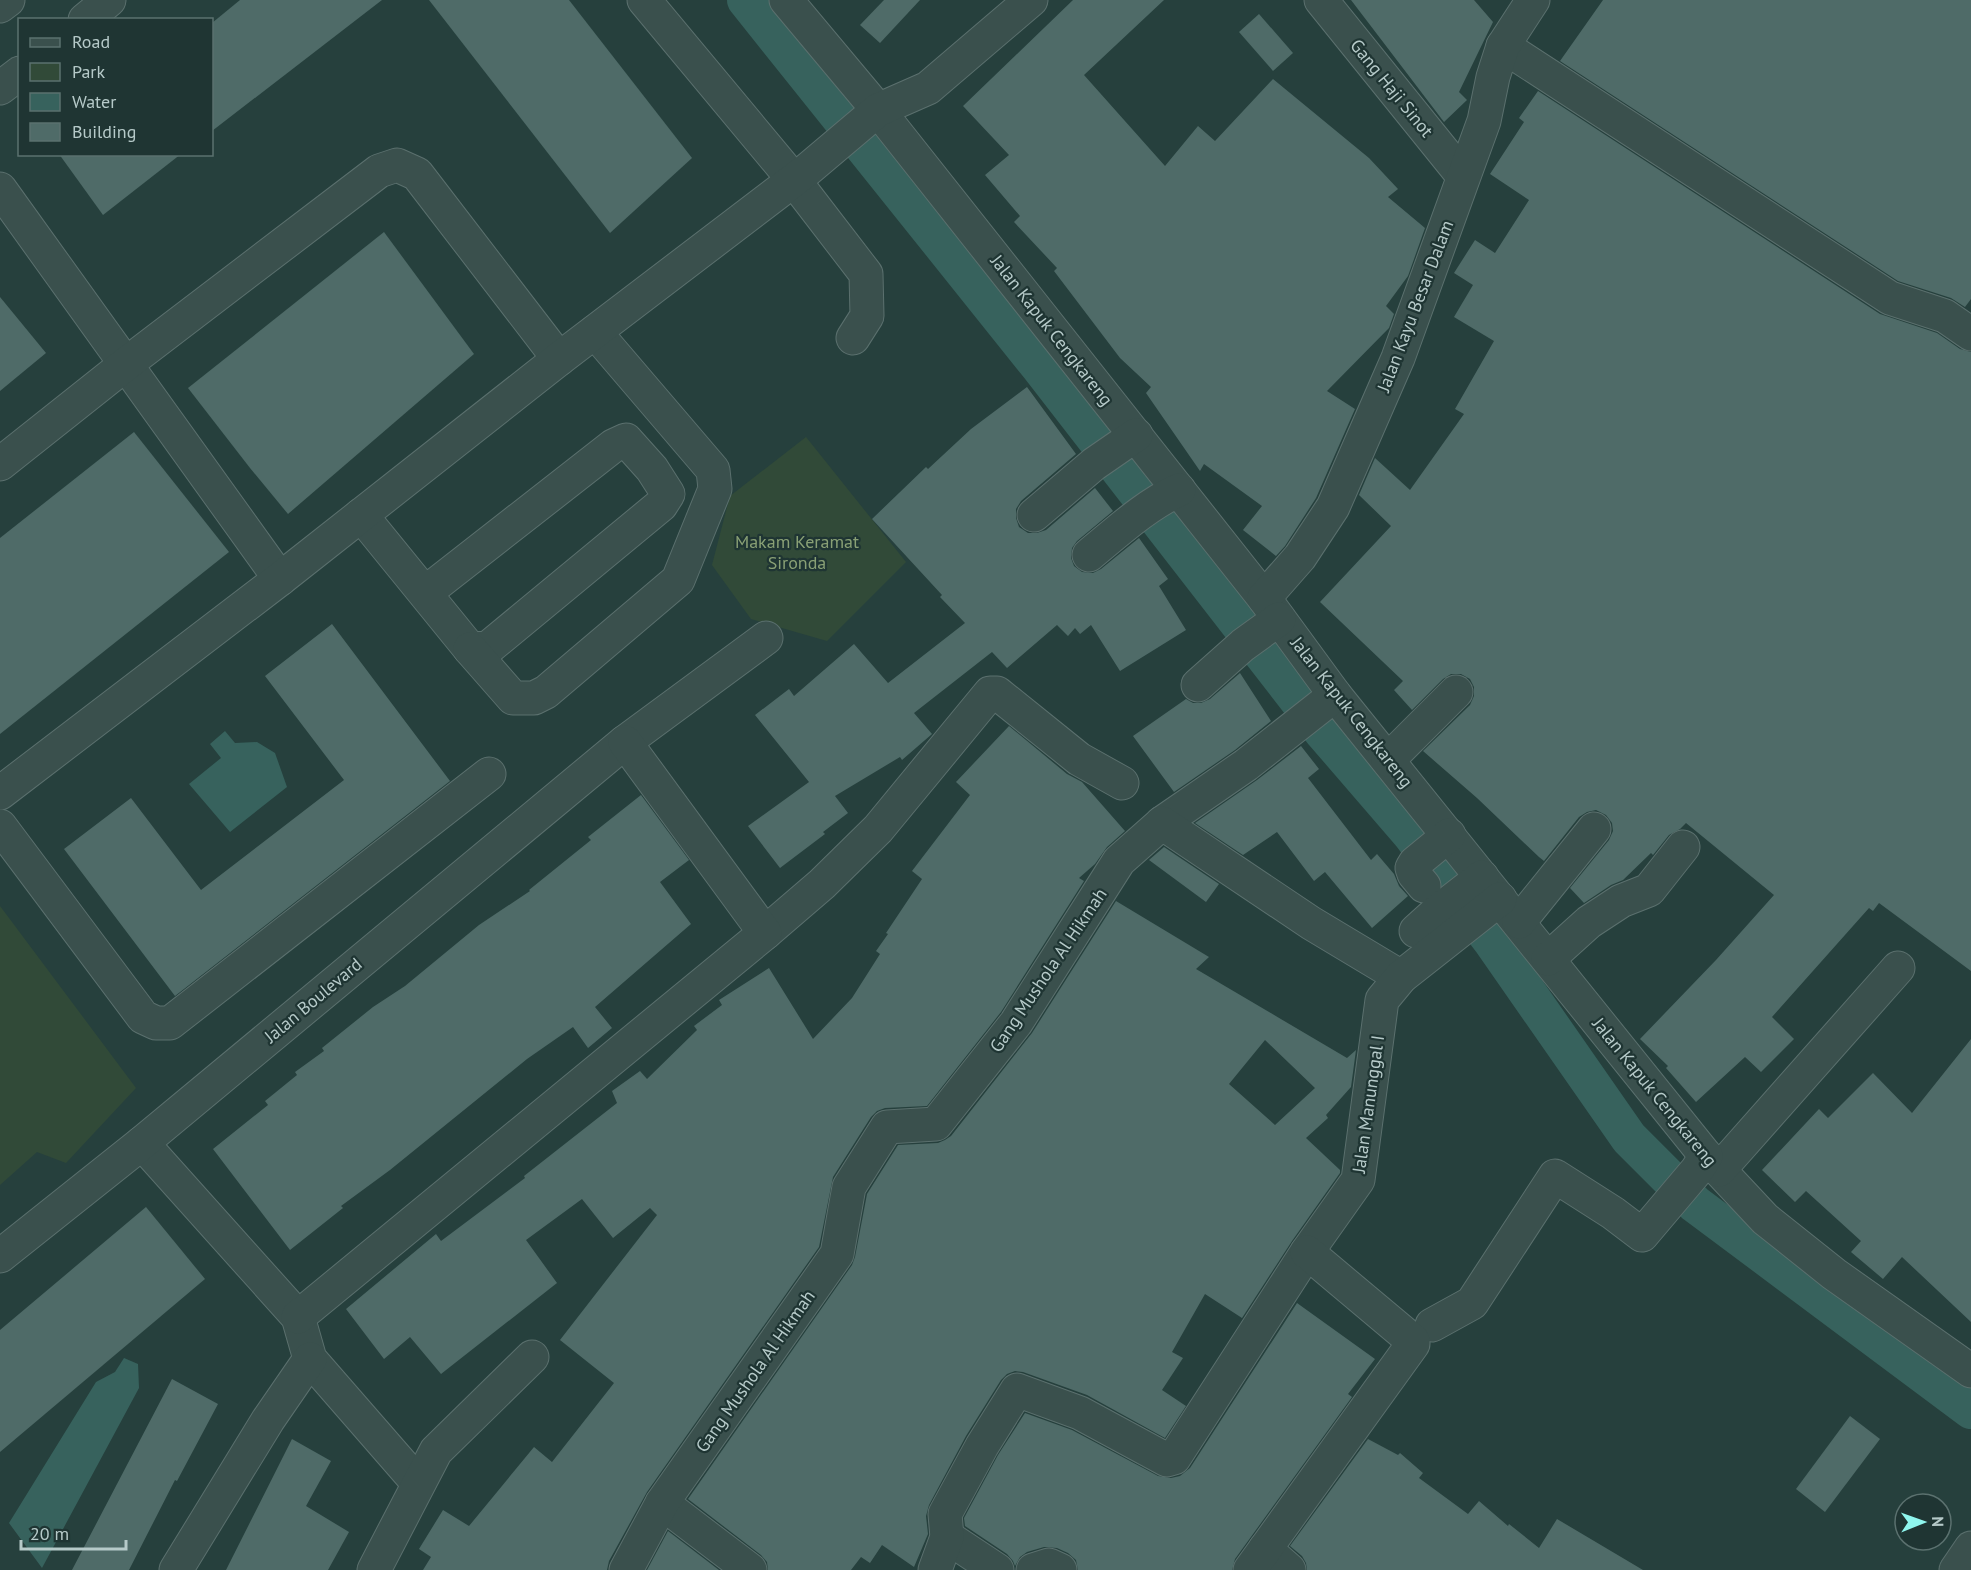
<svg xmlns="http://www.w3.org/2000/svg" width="1971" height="1570" viewBox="0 0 1971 1570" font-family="'PT Sans',sans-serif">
<rect width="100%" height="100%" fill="#26403d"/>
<!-- green -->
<g fill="#314a38">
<polygon points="806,437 906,562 827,641 751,619 712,565 730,496"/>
<polygon points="0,906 136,1088 66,1163 37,1152 0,1185"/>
</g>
<!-- water -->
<g fill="#37625d">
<polygon points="225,731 235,743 257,742 275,753 287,787 230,832 189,784 221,758 210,744"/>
<polygon points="124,1358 138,1364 139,1388 42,1568 9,1523 96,1382 115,1372"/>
</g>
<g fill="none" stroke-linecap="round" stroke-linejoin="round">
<!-- canal -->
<polyline stroke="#37625d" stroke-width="38" points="746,0 1039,366 1323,732 1411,834 1491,940 1629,1138 1695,1204 1971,1410"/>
</g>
<!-- building -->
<g fill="#4f6b68" fill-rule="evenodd">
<polygon points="240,0 382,0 212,131 212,23"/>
<polygon points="429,0 569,0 692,158 610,233"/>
<polygon points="884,0 920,0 880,43 860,25"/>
<polygon points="1073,0 1164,0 1084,75 1165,166 1198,126 1215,141 1273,79 1369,158 1398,189 1388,197 1425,228 1408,276 1386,306 1394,314 1389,328 1327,391 1355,409 1316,498 1285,546 1276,556 1243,530 1262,506 1204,464 1200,471 1146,393 1151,387 1120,358 1054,271 1057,268 1014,222 1020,216 985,175 1009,155 963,106"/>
<polygon points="1351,0 1474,0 1493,22 1459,92 1467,100 1444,122"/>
<polygon points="1603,0 1971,0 1971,299 1965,307 1951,298 1898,281 1560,61"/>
<polygon points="1259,14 1293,53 1273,71 1239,32"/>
<polygon points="1538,91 1880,314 1937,333 1960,349 1971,352 1971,971 1879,903 1873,911 1869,908 1772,1017 1794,1039 1761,1072 1745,1057 1696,1102 1666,1068 1668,1066 1640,1039 1716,960 1774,895 1686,823 1680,829 1669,835 1653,855 1651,853 1623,880 1611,885 1584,903 1570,888 1609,840 1613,831 1612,823 1606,815 1596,810 1587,812 1579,817 1544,861 1539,857 1477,798 1423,751 1470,705 1474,696 1474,687 1470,679 1461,674 1451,674 1443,679 1412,710 1394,690 1403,681 1320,602 1391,526 1359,495 1375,458 1410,490 1464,414 1455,409 1494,341 1454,317 1473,285 1454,273 1475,240 1495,253 1529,200 1490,174 1524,122 1519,118"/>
<polygon points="59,154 181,154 103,215"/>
<polygon points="384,232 474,354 288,514 250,468 188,388"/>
<polygon points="0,297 46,353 0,391"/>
<polygon points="1027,387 1076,454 1021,501 1016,509 1016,518 1019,527 1028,533 1037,533 1046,530 1095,488 1113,511 1077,541 1072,548 1071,558 1074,566 1082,572 1093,573 1101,569 1139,538 1168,579 1159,586 1186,630 1120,671 1091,625 1080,634 1075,628 1068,636 1057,625 1007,668 992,652 914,713 932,734 902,760 900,757 835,796 848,813 823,832 825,834 780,868 748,826 809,782 755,715 789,689 794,696 854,644 888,683 965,623 940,597 942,595 872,519 926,467 928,469 971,429"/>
<polygon points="134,432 229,552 0,734 0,538"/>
<polygon points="332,624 450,781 175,996 64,849 131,798 201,890 344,780 265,676"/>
<polygon points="1240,673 1271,721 1235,750 1174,792 1133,736 1186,699 1193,703 1201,703 1210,699"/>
<polygon points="1009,726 1067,774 1082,782 1125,831 1107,847 1095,864 1079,878 1084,881 1001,1012 927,1106 885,1108 877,1111 871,1117 833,1177 819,1247 647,1492 609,1561 607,1570 423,1570 431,1557 419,1549 443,1510 469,1526 534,1447 552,1462 614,1383 560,1340 657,1215 650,1208 613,1238 582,1199 526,1240 557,1283 441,1374 410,1337 384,1359 346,1309 436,1234 441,1241 525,1178 524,1176 617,1103 612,1091 640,1071 647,1079 697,1030 694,1026 722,1005 719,1000 769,968 813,1039 852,998 880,954 876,951 888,934 886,933 922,879 912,871 970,795 956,782"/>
<polygon points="1301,746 1319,769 1308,778 1371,860 1377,854 1394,874 1399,886 1408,896 1372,928 1325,872 1314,881 1277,832 1243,855 1195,823 1257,780"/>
<polygon points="641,795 689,860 660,882 691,924 595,1007 612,1028 588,1048 573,1027 527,1059 390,1170 341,1206 343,1208 290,1250 213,1149 268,1105 265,1101 297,1075 295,1072 324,1051 322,1048 373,1007 405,986 479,925 530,891 529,890 591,840 588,837"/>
<polygon points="1164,847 1219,884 1206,902 1149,860"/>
<path d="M1116,901L1209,957L1196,969L1347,1058L1356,1050L1351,1087L1326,1115L1328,1118L1306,1138L1340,1170V1173L1292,1241L1242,1318L1205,1294L1172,1352L1183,1358L1162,1390L1186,1406L1165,1438L1087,1395L1023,1372L1015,1371L1007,1374L1001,1380L966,1436L929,1505L926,1516L928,1534L914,1567L882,1545L870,1563L861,1557L851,1570H768L767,1562L761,1555L688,1499L852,1265L855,1257L867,1194L898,1145L938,1143L945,1140L951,1136L1032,1033ZM1265,1040L1315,1088L1275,1125L1229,1084Z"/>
<polygon points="1971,1039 1971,1322 1902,1257 1883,1279 1851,1252 1861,1241 1806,1191 1795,1202 1762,1170 1819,1109 1828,1118 1873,1073 1912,1113"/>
<polygon points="146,1207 205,1279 0,1452 0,1330"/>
<polygon points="1297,1303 1375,1359 1348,1394 1352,1397 1235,1559 1232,1570 1078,1570 1076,1560 1068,1553 1057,1548 1044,1547 1027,1552 1020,1557 1015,1566 1013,1561 1007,1554 965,1526 964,1518 998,1455 1025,1413 1072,1430 1158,1476 1171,1478 1180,1476 1190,1468"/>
<polygon points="172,1379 218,1404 177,1481 175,1480 129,1570 72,1570"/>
<polygon points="1850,1416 1880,1439 1825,1512 1796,1489"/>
<polygon points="292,1439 331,1461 306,1506 349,1532 328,1570 226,1570"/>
<polygon points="1368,1439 1398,1455 1400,1453 1423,1473 1419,1478 1468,1514 1479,1501 1508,1526 1509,1524 1539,1548 1557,1519 1643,1570 1307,1570 1306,1563 1302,1556 1290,1546"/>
<polygon points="668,1531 719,1570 647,1570"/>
</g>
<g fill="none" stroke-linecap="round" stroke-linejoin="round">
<!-- minor casing -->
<g stroke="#5b706e" stroke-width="35">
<g id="minor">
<polyline points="644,0 793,179 866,274 867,316 853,338"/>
<polyline points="786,0 878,110 1264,598 1335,695 1706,1156 1765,1219 1834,1274 1971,1371"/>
<polyline points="1321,0 1463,176"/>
<polyline points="0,6 8,0"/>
<polyline points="85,20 109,0"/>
<polyline points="1503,46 1890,298 1945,316 1971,334"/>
<polyline points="0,88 20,73"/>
<polyline points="0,189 280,579"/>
<polyline points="0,464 126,364 379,171 397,165 417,174 559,359"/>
<polyline points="361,515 470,649 488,648 661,505 668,494 652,469 626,440 613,446 425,593"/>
<polyline points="1034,515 1094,464 1136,435"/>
<path d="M1089,555C1117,532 1146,505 1179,490"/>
<polyline points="1264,598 1300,557 1333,507 1398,358 1484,121 1493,77 1503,46 1533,0"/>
<polyline points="470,649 513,698 534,698 546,692 678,580 715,489 713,470 595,332"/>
<polyline points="1198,685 1243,645 1279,619"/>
<polyline points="1388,760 1456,692"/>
<polyline points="0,793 280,579 559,359 807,170 878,110 928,88 1031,0"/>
<polyline points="1162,823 1246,765 1335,695"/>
<polyline points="0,826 143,1017 156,1023 170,1023 489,774"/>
<polyline points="1424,886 1414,874 1412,868 1415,863 1449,835"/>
<polyline points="1519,922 1594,829"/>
<polyline points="1416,931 1437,912 1482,877"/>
<polyline points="765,933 822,884 878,829 990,693 997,693 1079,759 1122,783"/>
<polyline points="1548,959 1589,922 1621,901 1649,890 1683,847"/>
<polyline points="142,1143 298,1317 310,1359 418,1483"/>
<polyline points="1719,1170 1898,968"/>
<polyline points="0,1256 142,1143 625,742 766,638"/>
<polyline points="298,1317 765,933 625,742"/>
<polyline points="1432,1325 1472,1303 1555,1176 1613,1213 1642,1235 1697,1170 1706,1156"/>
<polyline points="662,1503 750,1570"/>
<polyline points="947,1537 997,1570"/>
<polyline points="1265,1549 1289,1570"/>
<polyline points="176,1570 268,1420 310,1359"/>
<polyline points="374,1570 436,1451 532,1357"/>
<polyline points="626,1570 662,1503 837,1254 849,1187 887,1127 936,1124 1016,1023 1119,861 1162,823 1311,923 1401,977"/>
<polyline points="935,1570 947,1537 945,1514 982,1446 1017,1390 1080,1413 1167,1460 1174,1458 1307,1252 1358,1180 1382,1000 1401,977 1500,899"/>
<polyline points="1033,1570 1049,1565 1060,1570"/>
<polyline points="1250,1570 1413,1344 1413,1341 1307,1252"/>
<polyline points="1956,1570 1971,1548"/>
</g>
</g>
<!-- minor -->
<use href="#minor" stroke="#3a504d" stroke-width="33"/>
</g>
<g text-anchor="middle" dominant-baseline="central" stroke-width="4.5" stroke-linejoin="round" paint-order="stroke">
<!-- street labels -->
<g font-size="18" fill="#b6cac9" stroke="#1f3533">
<text transform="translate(1392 88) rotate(51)">Gang Haji Sinot</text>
<text transform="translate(1415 306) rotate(-69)">Jalan Kayu Besar Dalam</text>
<text transform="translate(1052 330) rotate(52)">Jalan Kapuk Cengkareng</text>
<text transform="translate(1352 712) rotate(52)">Jalan Kapuk Cengkareng</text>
<text transform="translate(1048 970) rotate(-56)">Gang Mushola Al Hikmah</text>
<text transform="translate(313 1000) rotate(-40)">Jalan Boulevard</text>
<text transform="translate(1655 1092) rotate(51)">Jalan Kapuk Cengkareng</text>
<text transform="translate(1368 1104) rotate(-82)">Jalan Manunggal I</text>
<text transform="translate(755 1371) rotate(-55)">Gang Mushola Al Hikmah</text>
</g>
<!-- park labels -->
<g font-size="18" fill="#89a075" stroke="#1f3533">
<text x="797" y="541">Makam Keramat<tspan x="797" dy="21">Sironda</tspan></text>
</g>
</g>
<!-- legend -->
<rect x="18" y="18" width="195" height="138" fill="#1f3533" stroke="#5b716f" stroke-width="1.5"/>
<rect x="30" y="38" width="30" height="9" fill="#3a504d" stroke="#5b716f" stroke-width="1.5"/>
<text x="72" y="48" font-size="18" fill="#b6cac9">Road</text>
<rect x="30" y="63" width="30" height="18" fill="#314a38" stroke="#5b716f" stroke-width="1.5"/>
<text x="72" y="78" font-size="18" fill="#b6cac9">Park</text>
<rect x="30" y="93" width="30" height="18" fill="#37625d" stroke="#5b716f" stroke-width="1.5"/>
<text x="72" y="108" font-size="18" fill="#b6cac9">Water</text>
<rect x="30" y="123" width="30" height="18" fill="#4f6b68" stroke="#5b716f" stroke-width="1.5"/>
<text x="72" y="138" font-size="18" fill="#b6cac9">Building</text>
<!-- north arrow -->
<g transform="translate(1923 1522) rotate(89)"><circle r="28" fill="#1f3533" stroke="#5b716f" stroke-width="1.5"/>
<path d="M0-4.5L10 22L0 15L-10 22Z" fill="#8ff6ee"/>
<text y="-9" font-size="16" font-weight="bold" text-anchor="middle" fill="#b6cac9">N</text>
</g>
<!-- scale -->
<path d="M21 1540v9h105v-9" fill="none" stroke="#b6cac9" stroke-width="3"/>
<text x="30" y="1540" font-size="18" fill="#b6cac9" stroke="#1f3533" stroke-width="4.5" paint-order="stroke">20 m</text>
</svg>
